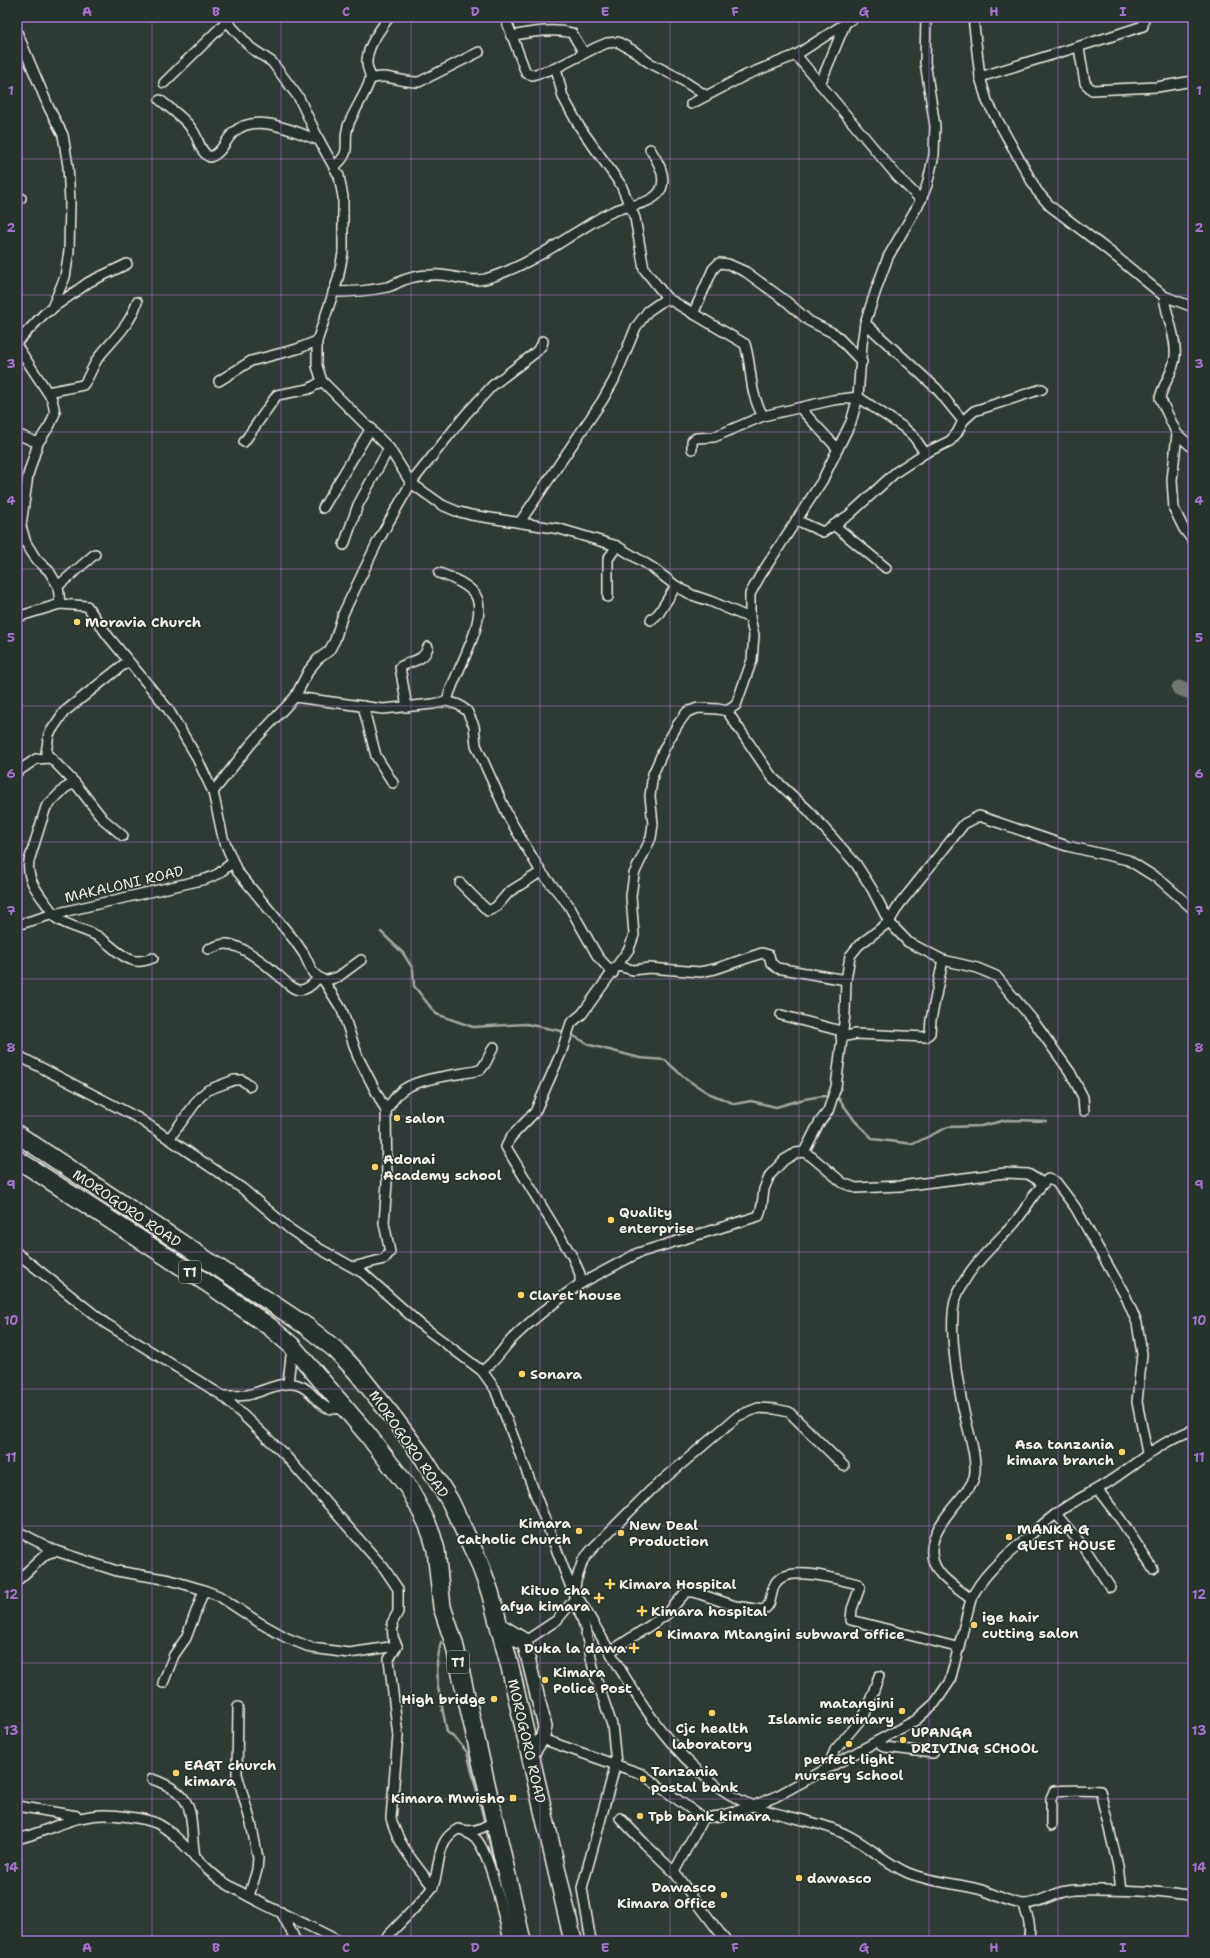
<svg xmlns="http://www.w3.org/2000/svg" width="1210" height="1958" viewBox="0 0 1210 1958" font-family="'Shantell Sans',sans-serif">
<rect width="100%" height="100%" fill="#2e3b34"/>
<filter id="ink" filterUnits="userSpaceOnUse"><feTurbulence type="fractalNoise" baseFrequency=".025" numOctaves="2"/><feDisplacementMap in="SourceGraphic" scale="8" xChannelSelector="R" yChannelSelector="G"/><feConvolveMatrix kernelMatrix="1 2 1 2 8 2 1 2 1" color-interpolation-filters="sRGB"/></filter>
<g filter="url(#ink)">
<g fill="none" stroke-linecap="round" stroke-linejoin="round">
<!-- stream -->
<g stroke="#a4a8a0" stroke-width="2.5">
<polyline points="381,932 403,953 413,969 414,986 436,1014 473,1027 526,1024 561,1031"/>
<polyline points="572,1035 590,1045 640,1058 665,1060 686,1079 708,1093 735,1104 751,1101 776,1107 804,1099 823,1096 830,1097"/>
<polyline points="835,1098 839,1099 855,1121 873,1139 913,1144 948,1127 981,1126 1007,1120 1046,1121"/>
<polyline points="441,1642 437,1663 438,1687 447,1732 457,1740 467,1752 485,1824"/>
<polyline points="486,1829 499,1882"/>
</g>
<!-- river -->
<polyline stroke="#6f7770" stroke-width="15" points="1179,688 1193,693"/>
<!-- street casing -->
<g stroke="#f4f1e8" stroke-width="12">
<g id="street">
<polyline points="223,17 251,48 272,62 299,98 319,140 339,176 343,197 343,253 338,279 317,341 317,366 322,381 389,448 411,483 442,505 456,511 471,515 560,529 617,546 653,568 676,586 692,595 710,601 750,618"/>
<polyline points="505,17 526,73 532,75 556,68"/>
<polyline points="973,17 980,77 987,101 1037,191 1050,206 1109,251 1164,296 1193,307"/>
<polyline points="17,32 49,108 63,135 68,166 70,202 69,251 65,277 51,310"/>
<path d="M511,36C530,32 553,28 572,33L584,53"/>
<polyline points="1079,48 1085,83 1092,90 1157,87 1193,81"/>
<polyline points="796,55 897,176 921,200"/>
<path d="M980,77C1034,60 1089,44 1143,26L1144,17"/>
<path d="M370,79C391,73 399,83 419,82L479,52"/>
<polyline points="164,83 226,22"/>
<polyline points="820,84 846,22"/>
<path d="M705,95L679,78L648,62L634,51L618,42L607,43L595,48L556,68L563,97L579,126L621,185L635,218L644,269L667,298L745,344C753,371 748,390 763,416"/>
<path d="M160,100C172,110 187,120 195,134C199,142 201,153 210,157C221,154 225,141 233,133C255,111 294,132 319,140"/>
<polyline points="691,104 746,75 796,55 855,17"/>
<path d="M334,167C354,150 342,146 348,126C352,114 369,88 370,79C371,74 367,68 367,64C366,47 380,30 389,17"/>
<polyline points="17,195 21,198"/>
<path d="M333,292C351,292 369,291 387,287C393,286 398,282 404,280C412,277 422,275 431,275C449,273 467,283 485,279C516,270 545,253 572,235C586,227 599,217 614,211C628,205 651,205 660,191C668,177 657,160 650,149"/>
<path d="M1164,296C1166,316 1177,337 1175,357C1174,371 1163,384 1160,398L1177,434L1172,480L1174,509L1184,529L1193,541"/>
<polyline points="693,314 713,269 719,263 728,264 746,272 787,302 809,321 835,334 862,362"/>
<polyline points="865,323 937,389 963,421"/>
<polyline points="17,342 44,314 89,282 127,264"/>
<polyline points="17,346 52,399 55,413 50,425 38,443 28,475 21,526 26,543 36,559 49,571 58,586 60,604 17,617"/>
<polyline points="219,381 251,361 297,349 317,341"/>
<path d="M48,392L83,385C89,378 92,367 98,358C113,339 130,326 137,302"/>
<polyline points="800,408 837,448"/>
<polyline points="17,434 38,443"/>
<polyline points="1177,434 1193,448"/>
<polyline points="244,442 277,395 309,389 322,381"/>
<polyline points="692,449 692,441 696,438 714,437 763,416 833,400 858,397 903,427 914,437 925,453"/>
<polyline points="323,508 371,428"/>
<polyline points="796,520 823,532 849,515 896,472 925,453 950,441 957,433 963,421 974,411 1042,389"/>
<polyline points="520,522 602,401 614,380 636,327 648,311 667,298"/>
<polyline points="835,526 886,568"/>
<polyline points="344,545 358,505 389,448"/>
<path d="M439,573C451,577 472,586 477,598C487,624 453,675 447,701"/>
<polyline points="58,586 95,554"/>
<polyline points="608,597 608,559 617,546"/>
<polyline points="60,604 87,606 108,636 168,709 195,754 213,792 223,838 237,871 295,941 304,954 313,973 324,981 342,1010 358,1057 386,1111 387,1183 384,1223 390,1252 384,1259 353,1267"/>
<polyline points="651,620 659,613 676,586"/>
<polyline points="295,697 383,709 433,704 447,701 459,705 467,711 474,726 476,745 509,818 541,872 568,904 598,957 613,973"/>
<polyline points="363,706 376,756 393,783"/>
<path d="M407,707L400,667C411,660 424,662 428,647"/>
<polyline points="727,711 736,705 752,660 754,635 750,618 750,594 760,576 822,481 851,422 858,397 862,344 865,323 877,287 888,257 921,200 927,185 934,155 935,126 925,62 926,17"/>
<polyline points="17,772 36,759 51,758"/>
<path d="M75,783L65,788L46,807L29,861C25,884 46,900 56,918C69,927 85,929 99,937C110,944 119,956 132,960C139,963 146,960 153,958"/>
<polyline points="213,792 251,744 295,697 309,670 318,659 329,651 335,640 343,614 378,541 411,483 466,414 493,385 535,353 542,345 543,341"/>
<polyline points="123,836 103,819 75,783 46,753 49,734 64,712 128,661"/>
<polyline points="460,883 488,911 496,907 509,892 541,872"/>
<polyline points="17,925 54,914 206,879 218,874 233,862"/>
<path d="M208,949C213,948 220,944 226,944C241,944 267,965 278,975C284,980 290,988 298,990C306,991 314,983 318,978"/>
<polyline points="618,966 633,970 649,968 700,972 715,969 762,953 769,955 771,963 777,968 846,980"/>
<polyline points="324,981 338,977 361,960"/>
<polyline points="781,1015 841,1031"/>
<polyline points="841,1037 856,1034 926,1037 930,1033 931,1020 943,960"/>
<polyline points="17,1055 138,1118 243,1189 291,1230 320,1249 363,1273 421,1325 482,1371 495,1389 575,1598 585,1628 594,1672 612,1725 616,1763 582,1888 591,1941"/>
<path d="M386,1111C391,1103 396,1094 404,1089C423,1077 458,1075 480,1070C488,1063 488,1055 494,1047"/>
<polyline points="169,1139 200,1097 208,1090 234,1080 242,1080 250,1086"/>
<polyline points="804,1152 819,1123 828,1111 836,1087 845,1014 846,980 850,956 859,945 889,922 899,905 964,824 979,816 1067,846 1128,860 1160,880 1193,909"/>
<polyline points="17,1253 105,1323 223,1396 285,1455 384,1568 398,1589 398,1612 392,1623 393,1637 397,1646"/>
<polyline points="580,1284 638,1253 759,1216 762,1205 764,1189 770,1175 784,1160 796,1153 804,1152 812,1157 843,1183 856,1188 900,1186 1005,1173 1028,1174 1043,1183"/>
<path d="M482,1371C494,1363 501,1351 511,1340C532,1319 556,1301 580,1284V1274L572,1256L506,1147L511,1137L535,1112L561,1053L571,1023L582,1014L629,949L634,935L631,896L634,874L651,838L653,824L650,796L653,774L665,747L678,724L687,712L698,708L718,709L727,711L772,777L808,810L856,864L872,889L889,922L908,942L943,960L977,968L996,976L1032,1019L1070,1072L1083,1097L1084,1111"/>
<polyline points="288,1383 292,1347"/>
<path d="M223,1396C231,1396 239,1396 247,1395C263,1392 282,1380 298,1385C318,1391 318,1416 344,1407"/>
<path d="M844,1466L789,1412L775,1409L758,1408L738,1416L651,1490L593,1548L583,1560L576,1581L575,1588L577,1596C620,1665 664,1762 740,1800C775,1818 815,1818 849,1836C869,1846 886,1863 906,1872C928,1882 955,1883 978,1889C994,1893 1008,1903 1024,1904C1039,1904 1052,1893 1067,1891C1078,1889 1089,1890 1100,1890C1131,1890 1162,1891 1193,1897"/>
<polyline points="1098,1490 1121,1520 1153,1569"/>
<polyline points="1056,1514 1086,1550 1110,1587"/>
<polyline points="17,1531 56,1551"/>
<polyline points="17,1581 46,1554 56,1551 117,1571 170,1580 204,1590 219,1596 260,1623 287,1638 312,1648 349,1653 397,1646"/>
<path d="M971,1599C961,1591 946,1582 939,1572C920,1546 943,1519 959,1500C966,1492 975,1482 975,1471C976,1452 968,1431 964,1412C958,1386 947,1322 956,1298C966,1270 991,1248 1011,1227C1024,1214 1035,1189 1048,1179L1056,1182L1075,1207L1126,1297L1137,1323L1142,1354L1137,1402L1147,1453"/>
<polyline points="524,1642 557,1620 577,1596"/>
<path d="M397,1646L389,1659L398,1736L391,1818C398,1845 416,1865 433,1887"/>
<path d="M611,1651L666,1615L686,1592H694L735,1606L762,1610C772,1607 770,1595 774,1586C783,1562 840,1580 858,1584L860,1587L852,1609L851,1620L960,1648"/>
<polyline points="163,1683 174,1655 186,1638 204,1590"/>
<polyline points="238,1707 237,1774 251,1823 258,1858 257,1870 249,1896"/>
<path d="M542,1739L642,1774L703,1818L720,1816L753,1806L775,1797L916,1720L935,1703L950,1681L971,1599C984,1572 1006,1556 1028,1537C1041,1526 1054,1514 1069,1505C1083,1496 1099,1489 1113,1479C1140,1461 1162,1441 1193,1430"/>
<polyline points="877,1742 885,1747 933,1753"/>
<polyline points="832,1765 832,1757 835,1750 865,1714 879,1676"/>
<path d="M152,1779C200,1796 188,1815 195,1857"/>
<polyline points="17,1806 77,1816"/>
<polyline points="620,1818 645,1844 674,1872 726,1941"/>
<path d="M1051,1826V1798L1054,1791C1057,1790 1097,1790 1100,1791L1118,1866L1121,1890"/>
<path d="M465,1831C469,1834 474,1837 477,1840C491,1857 504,1918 509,1941"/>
<path d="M17,1839C48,1832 71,1815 105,1815C117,1815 144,1818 156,1823C178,1833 201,1867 222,1881C259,1905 300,1920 339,1941"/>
<polyline points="674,1872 703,1818"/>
<path d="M1023,1904C1028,1917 1032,1927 1028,1941"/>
<polyline points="281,1912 296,1941"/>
<path d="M383,1941C392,1931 429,1895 433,1886C441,1866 435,1841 458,1829C471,1833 484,1829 494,1820"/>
</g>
</g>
<!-- secondary casing -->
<g stroke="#f4f1e8" stroke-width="16">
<polyline id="secondary" points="524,1642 545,1727 542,1739 531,1755"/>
</g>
<!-- highway casing -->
<g stroke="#f4f1e8" stroke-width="20">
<g id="highway">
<polyline points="17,1134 306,1326 336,1350 356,1371 396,1421 424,1459 450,1501 479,1562 490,1592 510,1667 573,1941"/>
<polyline points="17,1159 213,1287 270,1327 292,1346 368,1435 410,1490 427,1523 432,1536 436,1550 442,1607 454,1643 522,1941"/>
<polyline points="501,1628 524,1642"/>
</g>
</g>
<!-- street -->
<use href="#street" stroke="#26332d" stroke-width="9"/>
<!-- secondary -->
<use href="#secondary" stroke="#26332d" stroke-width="13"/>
<!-- highway -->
<use href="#highway" stroke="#26332d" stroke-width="17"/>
</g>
</g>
<!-- grid -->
<path fill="none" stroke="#a571cd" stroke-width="1" stroke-opacity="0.55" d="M152,17V1941M281,17V1941M411,17V1941M540,17V1941M670,17V1941M799,17V1941M929,17V1941M1058,17V1941M17,159H1193M17,295H1193M17,432H1193M17,569H1193M17,706H1193M17,842H1193M17,979H1193M17,1116H1193M17,1252H1193M17,1389H1193M17,1526H1193M17,1663H1193M17,1799H1193"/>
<!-- markers -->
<g fill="#ffd166" stroke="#26332d" stroke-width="1.5">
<circle cx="77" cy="622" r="4"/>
<circle cx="397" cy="1118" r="4"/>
<circle cx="375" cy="1167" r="4"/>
<circle cx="611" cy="1220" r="4"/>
<circle cx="521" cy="1295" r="4"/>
<circle cx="522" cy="1374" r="4"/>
<circle cx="1122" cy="1452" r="4"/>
<circle cx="579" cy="1531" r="4"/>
<circle cx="621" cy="1533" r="4"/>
<circle cx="1009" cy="1537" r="4"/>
<path d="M608 1578h4v4h4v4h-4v4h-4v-4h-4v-4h4z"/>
<path d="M597 1592h4v4h4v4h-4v4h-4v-4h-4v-4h4z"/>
<path d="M640 1605h4v4h4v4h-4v4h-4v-4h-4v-4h4z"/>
<circle cx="974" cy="1625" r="4"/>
<circle cx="659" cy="1634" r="4"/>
<path d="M632 1642h4v4h4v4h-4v4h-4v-4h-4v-4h4z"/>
<circle cx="545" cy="1680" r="4"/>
<circle cx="494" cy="1699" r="4"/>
<circle cx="902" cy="1711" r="4"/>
<circle cx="712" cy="1713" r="4"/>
<circle cx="903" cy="1740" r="4"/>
<circle cx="849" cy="1744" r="4"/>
<circle cx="176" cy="1773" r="4"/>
<circle cx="643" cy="1779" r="4"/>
<rect x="509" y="1794" width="8" height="8" rx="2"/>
<circle cx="640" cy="1816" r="4"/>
<circle cx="799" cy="1878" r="4"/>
<circle cx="724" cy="1895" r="4"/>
</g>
<g text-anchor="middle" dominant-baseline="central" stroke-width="3" stroke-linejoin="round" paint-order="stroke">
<!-- shield labels -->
<g fill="#26332d" stroke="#b6b8b0" stroke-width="1">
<rect x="179" y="1261" width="22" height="22" rx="3"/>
<rect x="447" y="1651" width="22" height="22" rx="3"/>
</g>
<g font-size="13" font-weight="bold" fill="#f4f1e8">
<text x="190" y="1272">T1</text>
<text x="458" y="1662">T1</text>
</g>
<!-- poi labels -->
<g font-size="14" font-weight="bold" fill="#f4f1e8" stroke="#26332d" text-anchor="start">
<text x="85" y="622">Moravia Church</text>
<text x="405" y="1118">salon</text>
<text x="383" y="1159">Adonai<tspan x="383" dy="16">Academy school</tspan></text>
<text x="619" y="1212">Quality<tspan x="619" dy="16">enterprise</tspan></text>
<text x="529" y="1295">Claret house</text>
<text x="530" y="1374">Sonara</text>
<text x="1114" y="1444" text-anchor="end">Asa tanzania<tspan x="1114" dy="16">kimara branch</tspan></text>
<text x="571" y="1523" text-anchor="end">Kimara<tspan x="571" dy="16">Catholic Church</tspan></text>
<text x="629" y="1525">New Deal<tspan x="629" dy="16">Production</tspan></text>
<text x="1017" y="1529">MANKA G<tspan x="1017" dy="16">GUEST HOUSE</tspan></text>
<text x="619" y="1584">Kimara Hospital</text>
<text x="590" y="1590" text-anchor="end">Kituo cha<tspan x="590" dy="16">afya kimara</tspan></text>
<text x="651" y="1611">Kimara hospital</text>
<text x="982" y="1617">ige hair<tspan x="982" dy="16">cutting salon</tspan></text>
<text x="667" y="1634">Kimara Mtangini subward office</text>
<text x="626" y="1648" text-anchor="end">Duka la dawa</text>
<text x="553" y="1672">Kimara<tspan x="553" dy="16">Police Post</tspan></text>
<text x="486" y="1699" text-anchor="end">High bridge</text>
<text x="894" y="1703" text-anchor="end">matangini<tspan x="894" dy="16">Islamic seminary</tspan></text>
<text x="712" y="1728" text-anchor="middle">Cjc health<tspan x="712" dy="16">laboratory</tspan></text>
<text x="911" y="1732">UPANGA<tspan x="911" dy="16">DRIVING SCHOOL</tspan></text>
<text x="849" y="1759" text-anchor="middle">perfect light<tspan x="849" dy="16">nursery School</tspan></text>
<text x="184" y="1765">EAGT church<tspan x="184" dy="16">kimara</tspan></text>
<text x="651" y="1771">Tanzania<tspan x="651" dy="16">postal bank</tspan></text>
<text x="505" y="1798" text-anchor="end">Kimara Mwisho</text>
<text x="648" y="1816">Tpb bank kimara</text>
<text x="807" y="1878">dawasco</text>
<text x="716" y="1887" text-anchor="end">Dawasco<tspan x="716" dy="16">Kimara Office</tspan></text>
</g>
<!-- street labels -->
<g font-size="14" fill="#f4f1e8" stroke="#26332d">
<text transform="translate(124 884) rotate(-13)">MAKALONI ROAD</text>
<text transform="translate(127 1208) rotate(34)">MOROGORO ROAD</text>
<text transform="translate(409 1444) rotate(55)">MOROGORO ROAD</text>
<text transform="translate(527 1741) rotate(77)">MOROGORO ROAD</text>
</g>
</g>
<!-- margin -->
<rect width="1210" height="1958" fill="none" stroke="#26332d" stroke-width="44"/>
<rect x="22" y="22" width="1166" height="1914" fill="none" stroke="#a571cd" stroke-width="1.5"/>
<g font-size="13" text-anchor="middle" font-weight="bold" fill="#a571cd">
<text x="87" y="16">A</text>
<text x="216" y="16">B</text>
<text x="346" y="16">C</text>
<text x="475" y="16">D</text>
<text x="605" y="16">E</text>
<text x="735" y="16">F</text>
<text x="864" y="16">G</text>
<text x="994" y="16">H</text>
<text x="1123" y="16">I</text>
<text x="11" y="95">1</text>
<text x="1199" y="95">1</text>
<text x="11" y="232">2</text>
<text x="1199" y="232">2</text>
<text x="11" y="368">3</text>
<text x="1199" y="368">3</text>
<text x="11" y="505">4</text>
<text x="1199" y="505">4</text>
<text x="11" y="642">5</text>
<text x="1199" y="642">5</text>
<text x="11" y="778">6</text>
<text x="1199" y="778">6</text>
<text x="11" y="915">7</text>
<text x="1199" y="915">7</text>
<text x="11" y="1052">8</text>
<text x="1199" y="1052">8</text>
<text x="11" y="1189">9</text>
<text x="1199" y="1189">9</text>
<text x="11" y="1325">10</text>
<text x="1199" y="1325">10</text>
<text x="11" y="1462">11</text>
<text x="1199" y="1462">11</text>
<text x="11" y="1599">12</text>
<text x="1199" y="1599">12</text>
<text x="11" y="1735">13</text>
<text x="1199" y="1735">13</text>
<text x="11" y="1872">14</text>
<text x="1199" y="1872">14</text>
<text x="87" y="1952">A</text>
<text x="216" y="1952">B</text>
<text x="346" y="1952">C</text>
<text x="475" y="1952">D</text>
<text x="605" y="1952">E</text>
<text x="735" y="1952">F</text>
<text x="864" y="1952">G</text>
<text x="994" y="1952">H</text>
<text x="1123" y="1952">I</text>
</g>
</svg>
